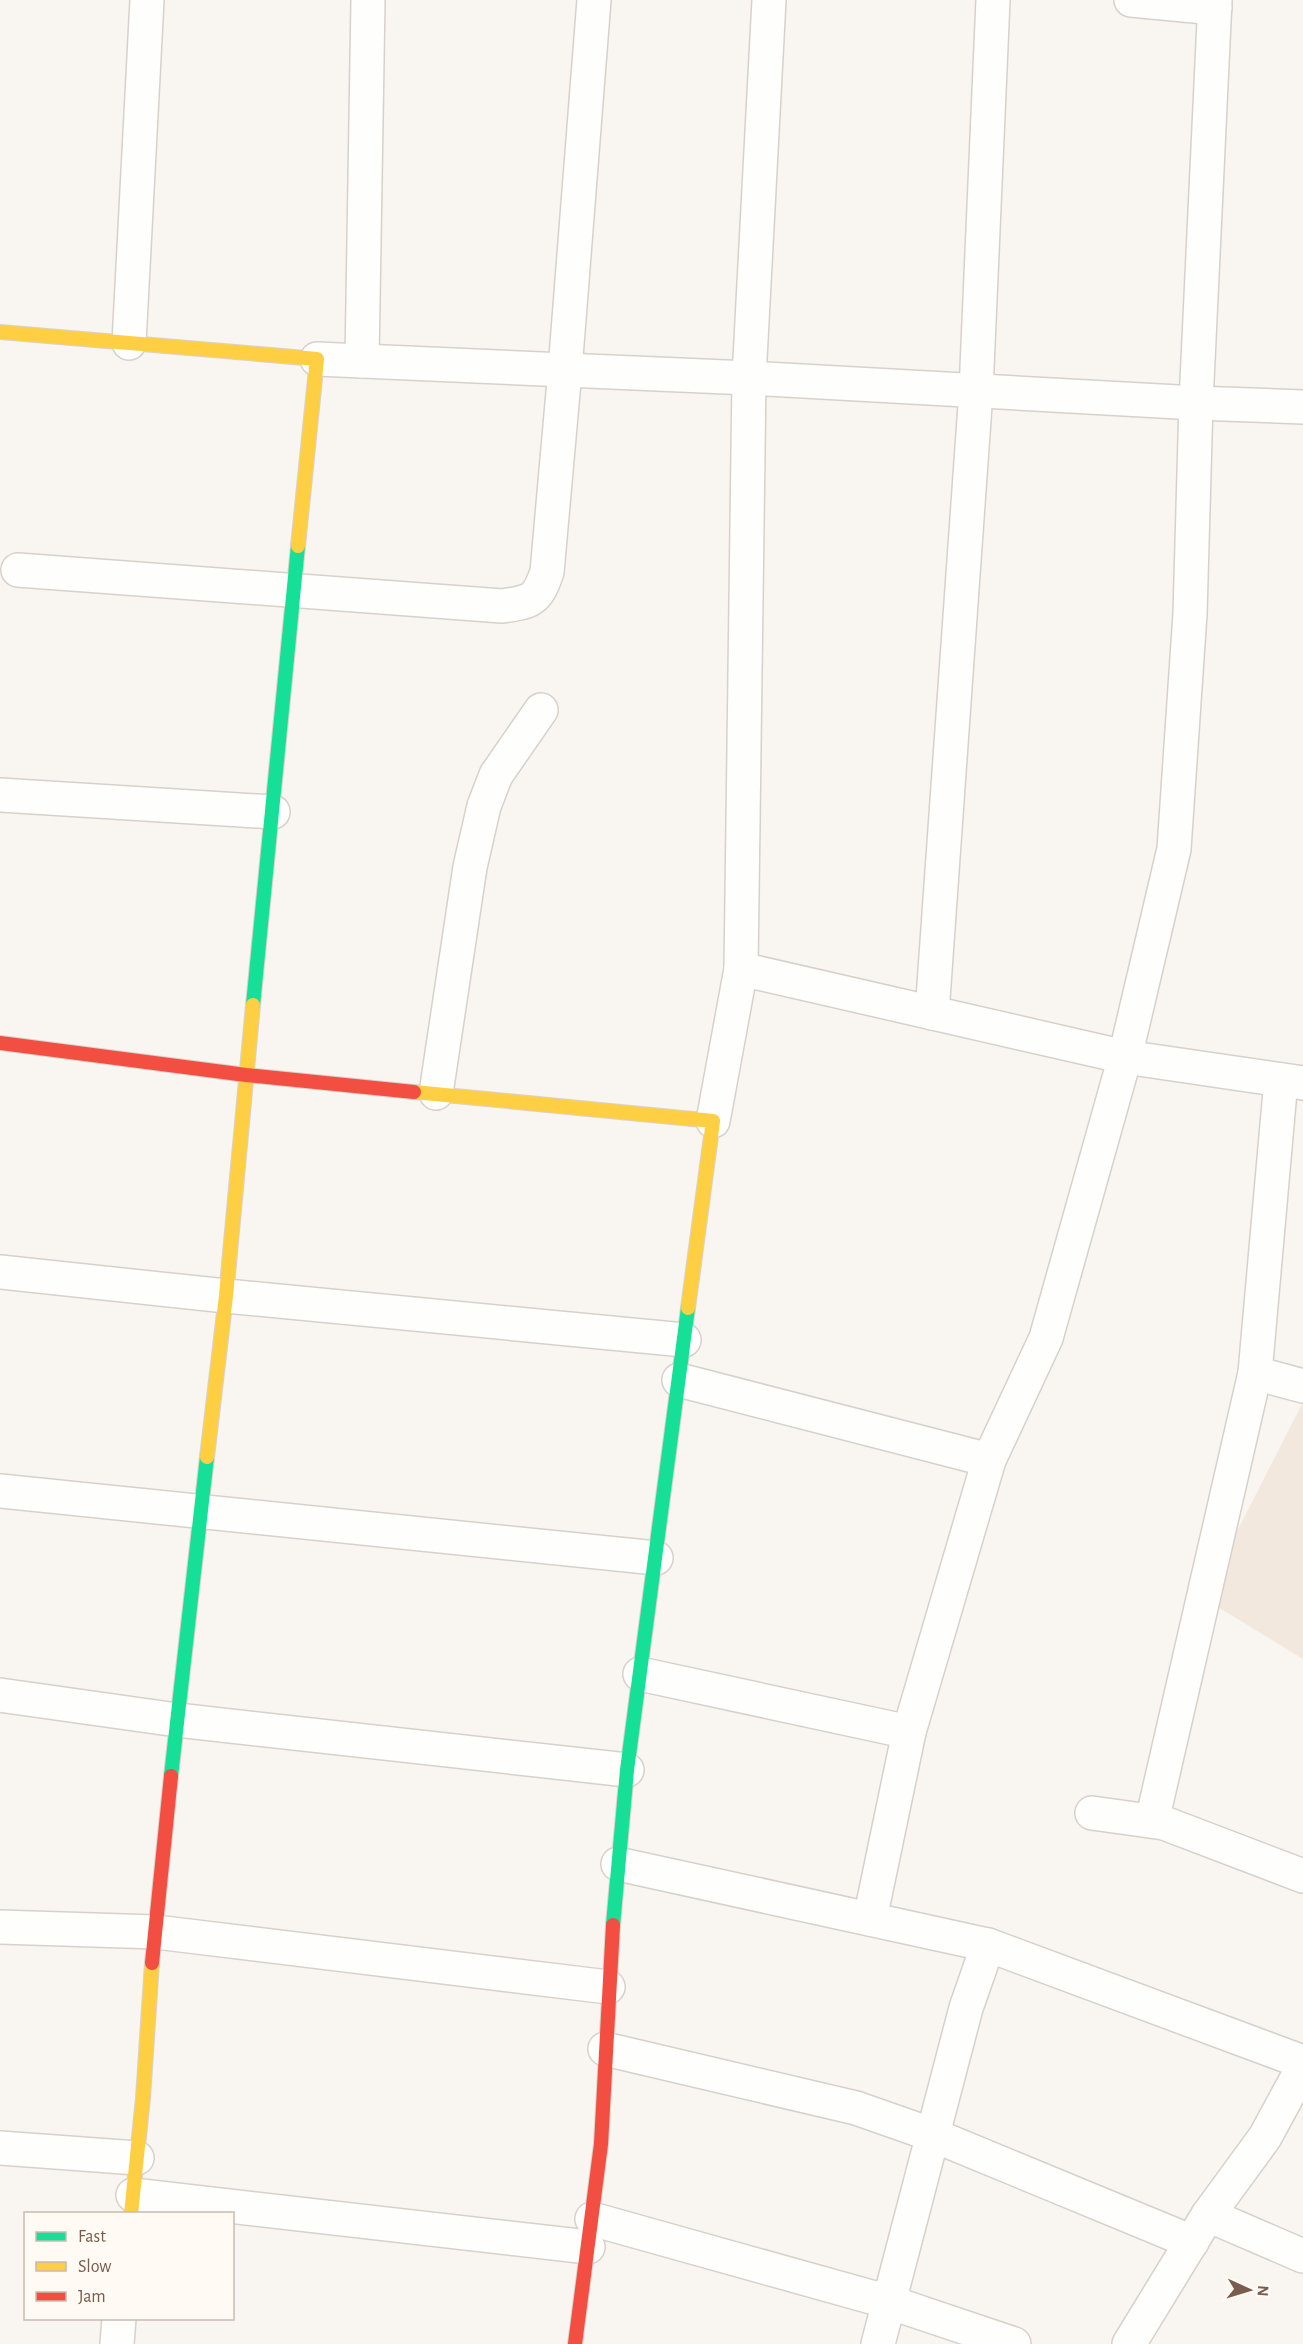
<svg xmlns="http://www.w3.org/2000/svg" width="1303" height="2344" viewBox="0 0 1303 2344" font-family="'Alegreya Sans',sans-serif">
<rect width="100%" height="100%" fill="#f9f5f0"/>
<!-- residential -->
<polygon fill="#f2e8de" points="1303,1402 1303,1659 1203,1598"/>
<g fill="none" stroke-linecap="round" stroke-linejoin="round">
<!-- street casing -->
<g stroke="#d7d1cb" stroke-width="36">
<g id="street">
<polyline points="1131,0 1215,8"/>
<polyline points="1215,0 1196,403 1303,407"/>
<polyline points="129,343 147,0"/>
<polyline points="317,359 749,378 769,0"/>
<polyline points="362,361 368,0"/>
<path d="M18,570L502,606C531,602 537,601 547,572L565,370L594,0"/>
<polyline points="0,795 273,812"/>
<polyline points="741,969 749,378 1196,403 1190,614 1174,849 1125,1057 1303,1083"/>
<polyline points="932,1013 976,391 993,0"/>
<polyline points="436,1093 470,867 484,806 496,775 541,710"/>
<polyline points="713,1121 741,969 1125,1057 1046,1338 989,1460"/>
<polyline points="0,1272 226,1296 684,1340"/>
<polyline points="1255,1373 1281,1080"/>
<polyline points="679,1380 989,1460 909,1732"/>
<polyline points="0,1491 656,1558"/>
<polyline points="640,1674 909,1732 870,1919"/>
<polyline points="0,1695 177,1720 627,1770"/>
<polyline points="1092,1813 1164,1823 1303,1876"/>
<polyline points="1152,1821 1255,1373 1303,1386"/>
<polyline points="618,1864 988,1945"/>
<polyline points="0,1927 156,1932 608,1987"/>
<polyline points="605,2049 856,2108 933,2135 1192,2242"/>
<polyline points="0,2148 137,2158"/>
<polyline points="133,2195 588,2247"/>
<polyline points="1208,2215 1303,2256"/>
<polyline points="592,2219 889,2302 1014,2344"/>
<polyline points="117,2344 119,2318"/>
<polyline points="878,2344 966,2008 988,1945 1303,2062"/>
<polyline points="1129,2344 1208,2215 1265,2137 1303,2067"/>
</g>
</g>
<!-- fast casing -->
<g stroke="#d9d2cb" stroke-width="16">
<g id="fast">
<polyline points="253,1005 298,546"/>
<polyline points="171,1776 207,1457"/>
<polyline points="613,1925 627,1770 688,1308"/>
</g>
</g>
<!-- slow casing -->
<g stroke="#d9d2cb" stroke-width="16">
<g id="slow">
<polyline points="0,332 317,359 298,546"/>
<polyline points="414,1092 713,1121 688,1308"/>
<polyline points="207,1457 226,1296 253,1005"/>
<polyline points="131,2214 143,2098 152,1963"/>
</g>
</g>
<!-- jam casing -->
<g stroke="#d9d2cb" stroke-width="16">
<g id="jam">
<polyline points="0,1043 246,1075 414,1092"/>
<polyline points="152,1963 171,1776"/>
<polyline points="575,2344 601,2144 613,1925"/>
</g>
</g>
<!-- street -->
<use href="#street" stroke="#fefefd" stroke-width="33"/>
<!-- fast -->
<use href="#fast" stroke="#16e098" stroke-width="14"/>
<!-- slow -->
<use href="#slow" stroke="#ffcf43" stroke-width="14"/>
<!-- jam -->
<use href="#jam" stroke="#f24e42" stroke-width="14"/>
</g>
<!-- legend -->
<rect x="24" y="2212" width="210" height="108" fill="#fffaf3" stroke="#cabbb1" stroke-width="1.5"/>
<rect x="36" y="2232" width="30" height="9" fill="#16e098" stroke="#cabbb1" stroke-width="1.5"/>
<text x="78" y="2242" font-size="18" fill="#7a5c4d">Fast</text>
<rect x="36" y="2262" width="30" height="9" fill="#ffcf43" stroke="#cabbb1" stroke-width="1.5"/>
<text x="78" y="2272" font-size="18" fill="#7a5c4d">Slow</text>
<rect x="36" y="2292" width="30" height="9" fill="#f24e42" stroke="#cabbb1" stroke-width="1.5"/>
<text x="78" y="2302" font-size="18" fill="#7a5c4d">Jam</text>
<!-- north arrow -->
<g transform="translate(1249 2290) rotate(94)" stroke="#fffaf3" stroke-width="4.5" paint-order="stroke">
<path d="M0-4.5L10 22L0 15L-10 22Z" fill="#7a5c4d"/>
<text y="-9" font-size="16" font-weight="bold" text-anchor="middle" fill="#7a5c4d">N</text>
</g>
</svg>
